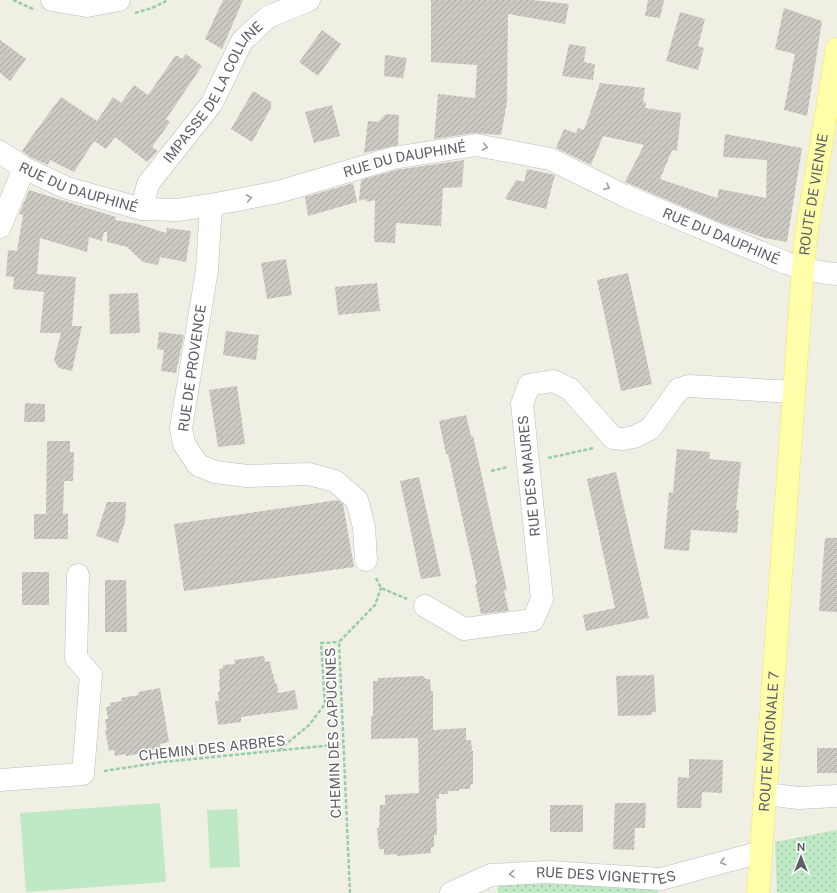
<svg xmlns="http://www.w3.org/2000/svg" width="837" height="893" viewBox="0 0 837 893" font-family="'Public Sans',sans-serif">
<defs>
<pattern id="grass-dots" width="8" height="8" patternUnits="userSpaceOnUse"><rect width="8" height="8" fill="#bfe9c5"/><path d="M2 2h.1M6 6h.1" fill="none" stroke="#9ec0a4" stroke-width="1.8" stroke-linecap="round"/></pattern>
<pattern id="building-hatch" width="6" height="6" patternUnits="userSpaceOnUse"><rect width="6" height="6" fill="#cbc9c1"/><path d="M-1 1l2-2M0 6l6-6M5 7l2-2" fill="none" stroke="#a8a6a1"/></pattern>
</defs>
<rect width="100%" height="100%" fill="#f0efe4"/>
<!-- grass -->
<g fill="url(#grass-dots)">
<polygon points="837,830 837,893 777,893 775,842"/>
<polygon points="552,877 657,888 658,893 498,893 498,881"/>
</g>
<!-- garden -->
<g fill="#bfe9c5">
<polygon points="160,803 166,882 26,892 20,813"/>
<polygon points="237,809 240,867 210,868 207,810"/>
</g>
<!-- building -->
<g fill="url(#building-hatch)">
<polygon points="223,0 243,0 222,49 205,39"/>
<polygon points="431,0 532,0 569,4 565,24 508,14 507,102 501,135 474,133 434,139 438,94 475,98 477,65 431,62"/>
<polygon points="648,0 664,0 660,18 645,16"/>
<polygon points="784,8 822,21 807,116 784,110 795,54 775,49"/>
<polygon points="680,12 705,19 698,46 704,48 698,70 666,61"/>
<polygon points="322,30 341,44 318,76 299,62"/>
<polygon points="0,40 26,59 10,81 0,73"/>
<polygon points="569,44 586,47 584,62 595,64 593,80 562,76"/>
<polygon points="186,54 202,66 166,119 170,122 152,147 158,151 147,162 115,137 106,149 94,141 74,172 50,160 48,165 30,157 22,151 35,132 61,97 97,121 113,97 121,103 134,85 148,95 176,55 182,59"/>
<polygon points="385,55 407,58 403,78 384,76"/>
<polygon points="600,83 645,88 643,102 646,103 645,108 681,113 677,151 672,150 660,179 717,198 719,189 766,198 767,160 723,157 725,134 802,148 787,242 765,238 721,223 625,182 644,145 603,136 591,165 556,148 564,129 576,133 578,128 584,130"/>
<polygon points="253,91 271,102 271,108 252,142 231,129"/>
<polygon points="332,105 340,136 314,143 305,112"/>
<polygon points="386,114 399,115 398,145 364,153 368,121 378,122"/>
<polygon points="464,160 462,187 443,188 441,226 396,223 395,243 374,242 375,200 367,202 366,199 359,201 361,180 396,170"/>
<polygon points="527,169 555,175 546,209 505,199 516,180 524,182"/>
<polygon points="353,183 357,202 308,216 305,197"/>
<polygon points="29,190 116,217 115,220 138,224 166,233 167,228 191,231 186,262 160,257 158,265 143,262 127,247 107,242 107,232 104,232 102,241 89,237 87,252 40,238 37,274 76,277 72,326 82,326 72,371 59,368 54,360 61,333 40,333 44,292 13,289 14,277 6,276 8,250 17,251 23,215 19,214"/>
<polygon points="286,259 292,295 267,299 261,263"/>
<polygon points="628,273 652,384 621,391 597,280"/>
<polygon points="377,283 380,311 338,315 335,287"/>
<polygon points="138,293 140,333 110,334 109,294"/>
<polygon points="226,331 259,335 256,360 223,355"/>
<polygon points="159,332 184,335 176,373 161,371 164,350 157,349"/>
<polygon points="237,386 245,444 218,447 209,390"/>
<polygon points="25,403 45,404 45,422 24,422"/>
<polygon points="466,415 471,436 473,436 507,590 504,591 509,611 481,614 475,585 477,584 448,454 446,454 439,421"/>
<polygon points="47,441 70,441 70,452 74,452 73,481 64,481 63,514 68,514 68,539 34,539 34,514 46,514"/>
<polygon points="677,449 710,452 709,459 741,462 736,510 739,510 737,533 691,530 689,551 664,549 669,492 673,493"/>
<polygon points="616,472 649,618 586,631 583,615 615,608 587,479"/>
<polygon points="419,477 441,576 421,579 400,481"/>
<polygon points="338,500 343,504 354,567 184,591 174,524"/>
<polygon points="107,502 126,502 125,522 118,543 96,536"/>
<polygon points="825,538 837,538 837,612 819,611"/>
<rect x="22" y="572" width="27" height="33"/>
<polygon points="105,580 126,580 127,632 105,632"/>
<polygon points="264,656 265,662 270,661 272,673 273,673 275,684 277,683 278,693 295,690 298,709 241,717 241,722 218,725 215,701 219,701 218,692 220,691 219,680 220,680 219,669 223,668 223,665 235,664 234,660"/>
<polygon points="654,675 656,712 652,712 652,715 618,716 616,676"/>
<polygon points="424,676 425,679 430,679 431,691 433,691 433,730 466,728 466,740 471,740 472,751 473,751 473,784 471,784 470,789 459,789 459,791 448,791 448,794 439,794 439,799 436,799 437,835 434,835 434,847 431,847 431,853 397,856 397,854 384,855 384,849 379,849 377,828 379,828 380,805 385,805 385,795 419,793 418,738 371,739 371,716 373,716 373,681 378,681 378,678"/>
<polygon points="160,688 169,742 160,744 161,749 150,750 150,752 126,756 126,754 115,756 114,750 109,751 105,730 107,730 105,719 108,719 106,707 111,706 110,703 122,701 121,698 139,695 138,692"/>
<rect x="817" y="748" width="20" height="25"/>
<polygon points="689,759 723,760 722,793 702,792 701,808 677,808 678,777 689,778"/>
<polygon points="615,803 646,803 645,828 635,828 634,850 613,849"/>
<rect x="550" y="805" width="33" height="27"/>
</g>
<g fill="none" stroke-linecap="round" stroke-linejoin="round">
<!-- minor casing -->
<g stroke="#bcbdc4" stroke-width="23">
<g id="minor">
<polyline points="52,0 87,6 119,0"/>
<path id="s1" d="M0,152L24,168L67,188L142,209L177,210L211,205L278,192L393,158L476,145L550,159L623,195L786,263C803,269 819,273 837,274"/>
<polyline points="211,205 207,270 181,428 184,444 198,465 215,472 247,476 309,474 335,481 357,500 364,527 366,560"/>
<path id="s2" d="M142,209L148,184L212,103L242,41L268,17L309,0"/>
<polyline points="0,227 24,168"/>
<polyline points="425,606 464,629 533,620 542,599 522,404 529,385 553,381 570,389 613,438 623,439 634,437 650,429 679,389 689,386 794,392"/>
<polyline points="0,780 83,774 91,675 76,658 78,575"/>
<polyline points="765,794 799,798 837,796"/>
<path id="s3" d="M451,893L491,875L548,872L661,879L761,852"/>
</g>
</g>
<!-- major casing -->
<g stroke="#fde650" stroke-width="23">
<g id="major">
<path id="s4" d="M758,893L803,269L806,236L837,49"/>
</g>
</g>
<!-- path -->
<g stroke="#97cbad" stroke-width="2.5" stroke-dasharray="4 2" stroke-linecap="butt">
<polyline points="13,0 33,9"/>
<polyline points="135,13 152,8 168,0"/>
<polyline points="548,458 594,448"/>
<polyline points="491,471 508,467"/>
<polyline points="376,578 381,588 407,599"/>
<polyline points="279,750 309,725 325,704 321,643 339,642"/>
<polyline points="104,771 163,762 343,744"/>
<polyline points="350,893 339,642 375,605 381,588"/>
</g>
<!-- minor -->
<use href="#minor" stroke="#fff" stroke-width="22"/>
<!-- major -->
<use href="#major" stroke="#fffeaa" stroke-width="22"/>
</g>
<!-- one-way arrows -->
<defs><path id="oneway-chevron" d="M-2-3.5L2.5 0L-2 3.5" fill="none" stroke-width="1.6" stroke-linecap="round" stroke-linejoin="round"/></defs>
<g stroke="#9d9fa3">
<use href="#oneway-chevron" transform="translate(485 147) rotate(11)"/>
<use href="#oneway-chevron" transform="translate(607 187) rotate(26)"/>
<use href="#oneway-chevron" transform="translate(249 198) rotate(-11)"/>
<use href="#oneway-chevron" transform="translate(723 862) rotate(164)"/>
<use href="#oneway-chevron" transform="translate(512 874) rotate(177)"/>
</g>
<g text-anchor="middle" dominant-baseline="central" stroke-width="3" stroke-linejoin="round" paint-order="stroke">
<!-- street labels -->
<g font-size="14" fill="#5c5f66" stroke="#fff">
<text stroke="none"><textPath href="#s2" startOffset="139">IMPASSE DE LA COLLINE</textPath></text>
<text stroke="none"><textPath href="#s1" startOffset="423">RUE DU DAUPHINÉ</textPath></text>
<text stroke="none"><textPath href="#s1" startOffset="87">RUE DU DAUPHINÉ</textPath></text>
<text stroke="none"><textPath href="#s4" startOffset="701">ROUTE DE VIENNE</textPath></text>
<text stroke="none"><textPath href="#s1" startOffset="759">RUE DU DAUPHINÉ</textPath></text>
<text transform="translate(192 368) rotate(-82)">RUE DE PROVENCE</text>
<text transform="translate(529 476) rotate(-96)">RUE DES MAURES</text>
<text transform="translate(333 733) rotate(-92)">CHEMIN DES CAPUCINES</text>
<text stroke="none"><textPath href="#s4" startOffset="152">ROUTE NATIONALE 7</textPath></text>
<text transform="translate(212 748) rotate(-6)">CHEMIN DES ARBRES</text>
<text stroke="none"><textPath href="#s3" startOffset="159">RUE DES VIGNETTES</textPath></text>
</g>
</g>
<!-- north arrow -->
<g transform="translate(801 857)" stroke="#ffffff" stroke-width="3" paint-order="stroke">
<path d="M0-3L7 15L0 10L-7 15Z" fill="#5c5f66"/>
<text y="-6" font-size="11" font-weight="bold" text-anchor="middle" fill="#5c5f66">N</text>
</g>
</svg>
